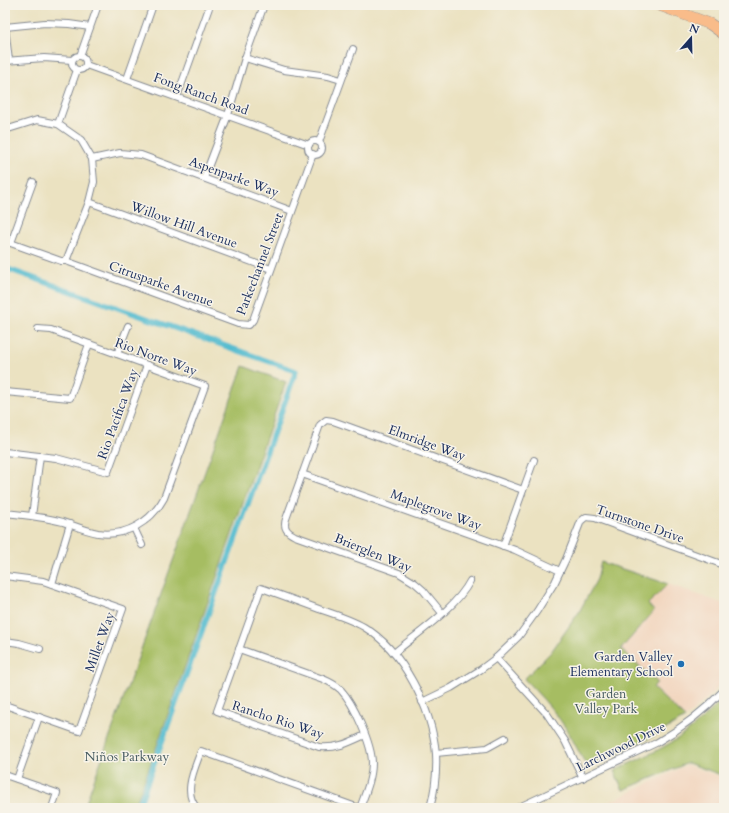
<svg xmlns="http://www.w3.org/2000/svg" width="729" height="813" viewBox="0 0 729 813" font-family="Cardo,serif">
<rect width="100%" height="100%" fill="#f7f3e8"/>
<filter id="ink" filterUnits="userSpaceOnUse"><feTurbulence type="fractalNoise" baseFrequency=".025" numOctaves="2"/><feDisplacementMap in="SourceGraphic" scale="8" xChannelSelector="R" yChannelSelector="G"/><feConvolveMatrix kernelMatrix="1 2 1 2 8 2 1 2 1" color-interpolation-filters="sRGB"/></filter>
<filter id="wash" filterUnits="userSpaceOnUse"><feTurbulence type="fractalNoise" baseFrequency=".012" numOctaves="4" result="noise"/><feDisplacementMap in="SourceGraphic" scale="16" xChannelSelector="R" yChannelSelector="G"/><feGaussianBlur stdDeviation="0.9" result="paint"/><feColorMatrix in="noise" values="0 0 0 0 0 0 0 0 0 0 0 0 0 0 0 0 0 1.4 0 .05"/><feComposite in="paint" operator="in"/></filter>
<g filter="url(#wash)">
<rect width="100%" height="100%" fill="#ebe2c1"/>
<!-- built -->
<g fill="#f2d5be">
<polygon points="668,584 724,604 724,679 712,694 685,718 653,688 657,682 621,649 654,611 648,604"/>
<polygon points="687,765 724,778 724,808 597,808"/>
</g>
<!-- green -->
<g fill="#a6bd62" stroke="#607660">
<polygon points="243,366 286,382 143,785 134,808 84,808"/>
<path d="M601,562L668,584L648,604L654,611L621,649L657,682L653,688L685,718L654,736L588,767C579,755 574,740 565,727C553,709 539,694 524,679L551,652L579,612L597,579Z"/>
<path d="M724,697V776L688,763L623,790L614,771C636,760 659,751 680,737C696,726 711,711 724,697Z"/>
</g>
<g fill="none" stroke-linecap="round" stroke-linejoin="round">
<!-- canal -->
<polyline stroke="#52bbcf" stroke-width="5.5" points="5,268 296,371 138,808"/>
</g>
</g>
<g filter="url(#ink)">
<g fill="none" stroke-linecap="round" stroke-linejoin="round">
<!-- minor casing -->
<g stroke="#838890" stroke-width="8">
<g id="minor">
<polyline points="5,27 45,23 69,24 90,27"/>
<polyline points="5,27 9,61"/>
<circle cx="79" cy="63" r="7"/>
<polyline points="80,56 98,5"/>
<polyline points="245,58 284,70 328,76 341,80"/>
<polyline points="5,61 44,58 72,60"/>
<polyline points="86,65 309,145"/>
<polyline points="127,79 153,5"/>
<polyline points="177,97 210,5"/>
<polyline points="58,124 77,70"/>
<polyline points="5,130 37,120 58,124 81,140 92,159 94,182 89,202 66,261"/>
<circle cx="315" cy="148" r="7"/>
<polyline points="319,142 353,49"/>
<polyline points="92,159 120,153 141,155 292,211"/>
<polyline points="204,178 228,115 245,58 264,5"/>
<polyline points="89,202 271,269"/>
<polyline points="5,241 61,261 66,261 238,324 249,325 253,320 313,154"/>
<polyline points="11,243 33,182"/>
<polyline points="117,354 128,326"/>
<polyline points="5,392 70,398 89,344"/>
<polyline points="5,452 56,458 108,472 147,365"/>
<polyline points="302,474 515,550 560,571"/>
<path d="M5,513C25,515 44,517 63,522C75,526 86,531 98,533C126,537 151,522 164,498L205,386L51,330L38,329"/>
<polyline points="32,516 40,456"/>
<polyline points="134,528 142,545"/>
<polyline points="503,546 534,460"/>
<polyline points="5,576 43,581 123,609 79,731 5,705"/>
<polyline points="52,584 70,524"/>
<path d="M442,613L423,590L415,583L399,573L295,536C287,532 283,528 286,519L320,425L326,420L333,421L523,490"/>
<polyline points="5,641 19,643 40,649"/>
<path d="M239,649L323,679C330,682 336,685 341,690C354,704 372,745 372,763C372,779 365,794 360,808"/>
<path d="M394,653C418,633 456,608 470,581"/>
<polyline points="496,658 547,714 565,741 583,778"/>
<polyline points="422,702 451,688 480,670 496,658 519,636 537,611 555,582 566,559 581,521 586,517 595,518 724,565"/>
<path d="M365,735C350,742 337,749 319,747L217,711L261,588C281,595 300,602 319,609C334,614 350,619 364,627C403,650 432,709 436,754C437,772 435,790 430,808"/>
<polyline points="436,753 487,748 505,738"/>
<polyline points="5,775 57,793 52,808"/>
<polyline points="17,779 39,717"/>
<path d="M197,808C182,793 195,768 201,751L359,808"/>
<path d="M517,808L656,743C682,728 704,711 724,690"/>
</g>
</g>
<!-- motorway casing -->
<g stroke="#838890" stroke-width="12">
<polyline id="motorway" points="659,5 710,24 724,34"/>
</g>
<!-- minor -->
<use href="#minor" stroke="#fff" stroke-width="6"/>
<!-- motorway -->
<use href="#motorway" stroke="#f9bc8a" stroke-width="11"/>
</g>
</g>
<!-- markers -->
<circle fill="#1f6fb2" stroke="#f7f3e8" stroke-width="1.5" cx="681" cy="664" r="4"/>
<g text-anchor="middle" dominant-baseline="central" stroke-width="3" stroke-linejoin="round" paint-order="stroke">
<!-- street labels -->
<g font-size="13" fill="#1b2f5e" stroke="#f7f3e8">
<text transform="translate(201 94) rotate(20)">Fong Ranch Road</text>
<text transform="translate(234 177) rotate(20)">Aspenparke Way</text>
<text transform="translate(184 225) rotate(20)">Willow Hill Avenue</text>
<text transform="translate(260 264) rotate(-69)">Parkechannel Street</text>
<text transform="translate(161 284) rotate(20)">Citrusparke Avenue</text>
<text transform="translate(156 357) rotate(20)">Rio Norte Way</text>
<text transform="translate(118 414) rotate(-70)">Rio Pacifica Way</text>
<text transform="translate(427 443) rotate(20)">Elmridge Way</text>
<text transform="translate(436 510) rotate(20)">Maplegrove Way</text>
<text transform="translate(640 524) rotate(19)">Turnstone Drive</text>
<text transform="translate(373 553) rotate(22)">Brierglen Way</text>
<text transform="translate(100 642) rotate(-70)">Millet Way</text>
<text transform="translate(278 720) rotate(18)">Rancho Rio Way</text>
<text transform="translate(621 747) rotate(-26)">Larchwood Drive</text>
</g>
<!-- poi labels -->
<g font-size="13" fill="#1b2f5e" stroke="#f7f3e8" text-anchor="end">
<text x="673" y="657">Garden Valley<tspan x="673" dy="15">Elementary School</tspan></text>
</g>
<!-- park labels -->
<g font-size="13" fill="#455a5f" stroke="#f7f3e8">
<text x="606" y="694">Garden<tspan x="606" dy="15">Valley Park</tspan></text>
<text x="127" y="757">Niños Parkway</text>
</g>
</g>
<!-- margin -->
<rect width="729" height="813" fill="none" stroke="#f7f3e8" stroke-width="20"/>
<!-- north arrow -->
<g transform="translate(691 38) rotate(20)" stroke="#f7f3e8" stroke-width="3" paint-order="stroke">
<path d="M0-3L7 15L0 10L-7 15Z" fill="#1b2f5e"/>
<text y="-6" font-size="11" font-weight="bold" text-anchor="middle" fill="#1b2f5e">N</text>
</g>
</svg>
